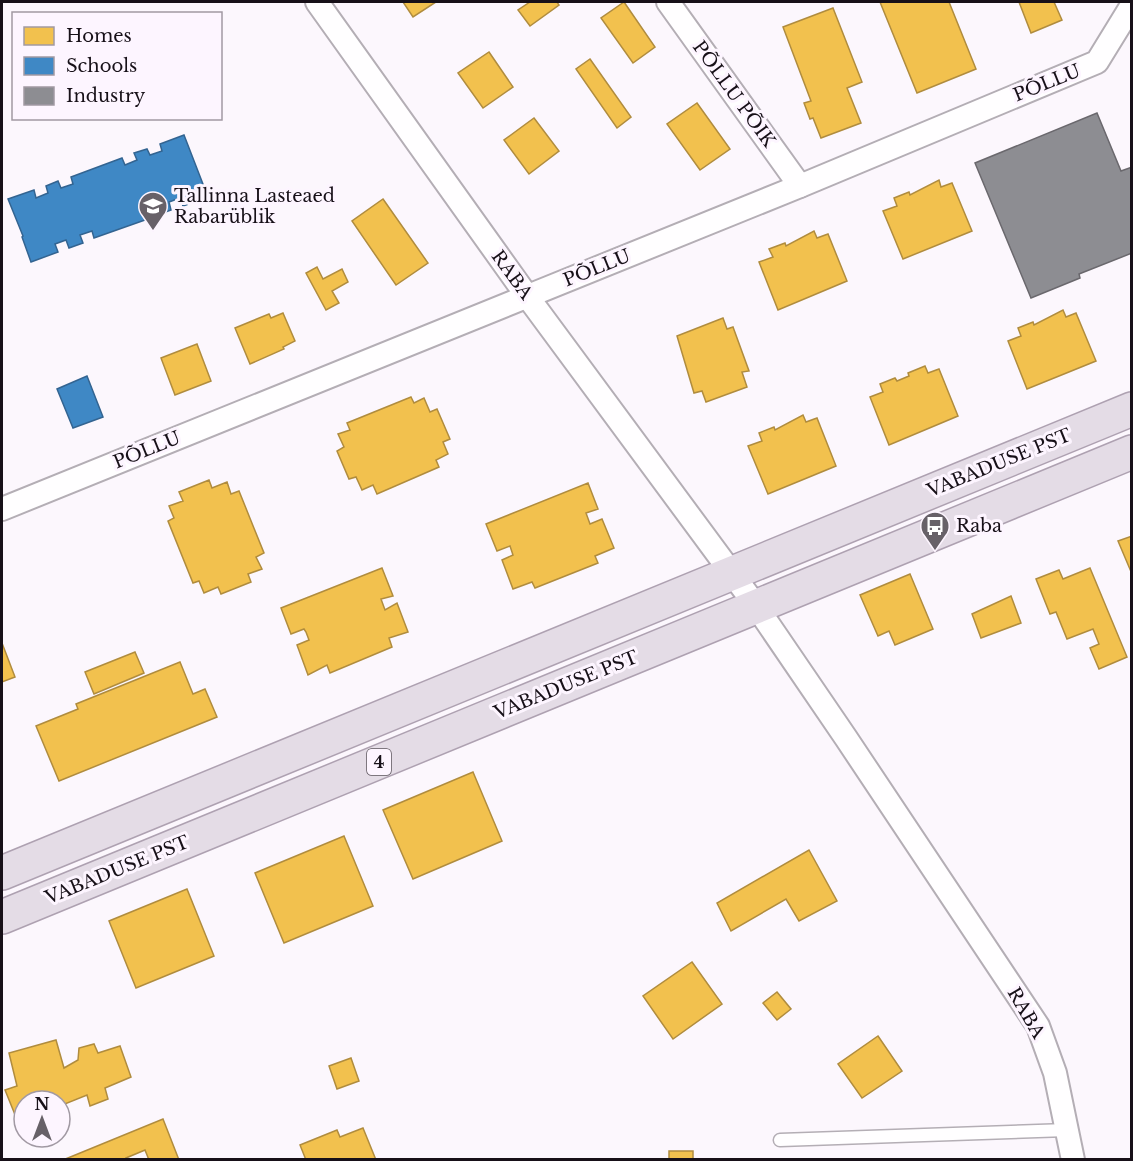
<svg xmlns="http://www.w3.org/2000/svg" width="1133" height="1161" viewBox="0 0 1133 1161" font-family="'Libre Baskerville',serif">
<rect width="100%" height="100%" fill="#fcf7fd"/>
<!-- homes -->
<g fill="#f2c14e" stroke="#b08c3e" stroke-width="1.5">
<polygon points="403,2 436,2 413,17"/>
<polygon points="530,2 557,2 559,5 530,26 518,10"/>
<polygon points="624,2 655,47 633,63 601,18"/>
<polygon points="880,2 949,2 976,69 917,93"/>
<polygon points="1019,2 1054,2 1062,20 1031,33"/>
<polygon points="833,8 862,82 847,88 861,123 821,138 813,118 810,119 804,103 811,101 783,27"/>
<polygon points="489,52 513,87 483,108 458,73"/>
<polygon points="590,59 631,117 617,128 576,69"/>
<polygon points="697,103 730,149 700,170 667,124"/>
<polygon points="534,118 559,151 529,174 504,140"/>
<polygon points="939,180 941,187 952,183 972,231 903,259 883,211 897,206 894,198 909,192 910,195"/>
<polygon points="383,199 428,263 396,285 352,221"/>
<polygon points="814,231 817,238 828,234 847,281 778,310 759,262 773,257 769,249 785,243 786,246"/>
<polygon points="317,267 323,279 342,269 348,282 332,291 339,303 326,310 306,273"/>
<polygon points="1063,310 1066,317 1076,313 1096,361 1027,389 1008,341 1021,336 1018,328 1033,322 1034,325"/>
<polygon points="283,313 295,341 283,347 284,349 250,364 235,328 269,314 271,318"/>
<polygon points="723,318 727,329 733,327 749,371 742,372 747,387 706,402 702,391 694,393 677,336"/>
<polygon points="197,344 211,381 175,395 161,358"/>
<polygon points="925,366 928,373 939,369 958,416 889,445 870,397 883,392 880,384 895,378 897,381 909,376 908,373"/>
<polygon points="411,397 414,403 424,398 430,412 437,409 450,439 443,442 448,454 436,460 439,467 377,494 373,485 362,490 356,477 349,479 337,451 344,447 338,434 350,430 347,423"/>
<polygon points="803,415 806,422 817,418 836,466 768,494 748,446 762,441 759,433 774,427 775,430"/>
<polygon points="209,480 212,488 227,482 231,494 239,491 264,553 256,557 262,569 248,574 251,582 221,594 218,587 204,593 199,581 193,583 168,521 174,518 169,506 183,501 179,492"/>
<polygon points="588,483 598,509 586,513 590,524 602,519 614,548 595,556 598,563 535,588 532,582 513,589 502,560 513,555 510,546 497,551 486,524"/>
<polygon points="1132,536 1132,574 1118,541"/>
<polygon points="382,568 393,596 381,599 385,610 397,603 408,632 389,638 392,647 330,673 327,665 308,675 297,645 309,640 306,632 304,629 291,634 281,608"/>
<polygon points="1090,568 1127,657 1099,669 1090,648 1099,644 1093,629 1067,639 1056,612 1050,614 1036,579 1059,570 1063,579"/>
<polygon points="910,574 933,629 895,645 889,631 878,636 860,595"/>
<polygon points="1011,596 1021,623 981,638 972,614"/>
<polygon points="2,643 15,677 2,682"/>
<polygon points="135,652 144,673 94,694 85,672"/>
<polygon points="180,662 193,694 205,689 217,717 59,781 36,726 78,709 76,704"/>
<polygon points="473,772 502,841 413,879 383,810"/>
<polygon points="344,836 373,906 284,943 255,873"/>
<polygon points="809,850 837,901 799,921 786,899 731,931 717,903"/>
<polygon points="187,889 214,956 136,988 109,921"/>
<polygon points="692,962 722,1004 673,1039 643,996"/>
<polygon points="777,992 791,1009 777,1020 763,1003"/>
<polygon points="878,1036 902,1071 862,1098 838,1064"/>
<polygon points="56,1040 64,1068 78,1060 79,1048 94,1044 98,1053 120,1046 131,1077 105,1088 108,1099 90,1106 87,1095 60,1106 60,1101 24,1101 24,1120 18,1122 5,1090 17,1086 9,1053"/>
<polygon points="351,1058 359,1081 337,1089 329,1066"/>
<polygon points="163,1119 179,1160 149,1160 145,1150 126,1158 127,1160 63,1160"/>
<polygon points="363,1128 376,1160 306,1160 300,1145 337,1130 340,1137"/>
<rect x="669" y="1151" width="24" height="9"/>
</g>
<!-- schools -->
<g fill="#3f88c5" stroke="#336491" stroke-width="1.5">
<polygon points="184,135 208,197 183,206 180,198 169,202 171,210 157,215 155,208 143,212 145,220 94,238 92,231 80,235 83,243 69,248 66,240 55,244 58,252 31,262 22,237 23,236 8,199 34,190 36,198 48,193 46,186 58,181 61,188 73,184 71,177 122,158 125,165 137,160 134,153 147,149 150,155 162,151 160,144"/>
<polygon points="87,376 103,417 73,428 57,389"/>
</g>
<!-- industry -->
<polygon fill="#8d8d92" stroke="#6a686d" stroke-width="1.5" points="1097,113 1121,171 1132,167 1132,253 1079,274 1080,278 1031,298 975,163"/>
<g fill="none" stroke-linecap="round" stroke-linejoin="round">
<!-- service casing -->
<g stroke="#b4aeb5" stroke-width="15">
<polyline id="service" points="780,1140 1067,1130"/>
</g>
<!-- minor casing -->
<g stroke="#b4aeb5" stroke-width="26">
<g id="minor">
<polyline points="317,2 527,296 756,606 846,738 1038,1026 1055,1073 1073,1160"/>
<polyline points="668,2 800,186"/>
<polyline points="2,509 800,186 1097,62 1132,5"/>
</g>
</g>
<!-- trunk casing -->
<g stroke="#aea1b1" stroke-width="36">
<g id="trunk">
<polyline points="2,873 1132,409"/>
<polyline points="2,917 1132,452"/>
</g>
</g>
<!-- service -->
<use href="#service" stroke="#fffeff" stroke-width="12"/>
<!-- minor -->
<use href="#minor" stroke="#fffeff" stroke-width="22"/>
<!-- trunk -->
<use href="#trunk" stroke="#e4dce6" stroke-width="33"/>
</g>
<!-- icons -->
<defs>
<g id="school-pin" transform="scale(1.5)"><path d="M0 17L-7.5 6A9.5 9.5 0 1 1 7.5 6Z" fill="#676168" stroke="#fdf5ff"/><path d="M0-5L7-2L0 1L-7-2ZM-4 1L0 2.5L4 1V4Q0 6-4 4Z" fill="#fff"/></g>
<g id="bus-pin" transform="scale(1.5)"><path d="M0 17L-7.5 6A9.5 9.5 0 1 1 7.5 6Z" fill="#676168" stroke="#fdf5ff"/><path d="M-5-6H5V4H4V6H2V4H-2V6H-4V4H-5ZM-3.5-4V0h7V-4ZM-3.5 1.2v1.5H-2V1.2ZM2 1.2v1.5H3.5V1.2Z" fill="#fff"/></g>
</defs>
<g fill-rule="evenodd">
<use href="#school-pin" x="153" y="206"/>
<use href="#bus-pin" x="935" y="526"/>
</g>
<g text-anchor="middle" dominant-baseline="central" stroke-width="6" stroke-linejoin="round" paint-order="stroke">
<!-- shield labels -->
<rect fill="#fdf5ff" stroke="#5c555d" stroke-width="1.5" x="367" y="749" width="24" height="26" rx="4.5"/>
<g font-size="16" font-weight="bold" fill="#171018">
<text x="379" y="762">4</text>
</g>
<!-- street labels -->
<g font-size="18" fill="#171018" stroke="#fdf5ff">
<text transform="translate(1047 83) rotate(-22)">PÕLLU</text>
<text transform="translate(734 94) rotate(54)">PÕLLU PÕIK</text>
<text transform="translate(597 268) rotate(-22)">PÕLLU</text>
<text transform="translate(512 275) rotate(54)">RABA</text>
<text transform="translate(147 450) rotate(-22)">PÕLLU</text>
<text transform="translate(999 463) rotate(-22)">VABADUSE PST</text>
<text transform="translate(566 685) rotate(-22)">VABADUSE PST</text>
<text transform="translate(117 870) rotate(-22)">VABADUSE PST</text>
<text transform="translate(1026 1013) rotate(60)">RABA</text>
</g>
<!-- poi labels -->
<g font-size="18" fill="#171018" stroke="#fdf5ff" text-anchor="start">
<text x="174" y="196">Tallinna Lasteaed<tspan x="174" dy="21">Rabarüblik</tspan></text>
<text x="956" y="526">Raba</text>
</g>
</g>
<!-- border -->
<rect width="1133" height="1161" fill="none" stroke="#171018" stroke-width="6"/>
<!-- legend -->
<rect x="12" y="12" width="210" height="108" fill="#fdf5ff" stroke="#a199a3" stroke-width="1.5"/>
<rect x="24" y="27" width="30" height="18" fill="#f2c14e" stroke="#a199a3" stroke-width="1.5"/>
<text x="66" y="42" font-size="18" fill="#171018">Homes</text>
<rect x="24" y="57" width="30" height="18" fill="#3f88c5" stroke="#a199a3" stroke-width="1.5"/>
<text x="66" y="72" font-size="18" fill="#171018">Schools</text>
<rect x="24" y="87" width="30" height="18" fill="#8d8d92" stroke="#a199a3" stroke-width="1.5"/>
<text x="66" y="102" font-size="18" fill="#171018">Industry</text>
<!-- north arrow -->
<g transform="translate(42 1119)"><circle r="28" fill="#fdf5ff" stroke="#a199a3" stroke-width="1.5"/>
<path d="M0-4.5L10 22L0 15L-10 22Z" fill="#676168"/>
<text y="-9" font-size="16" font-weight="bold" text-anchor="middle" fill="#171018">N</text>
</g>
</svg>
